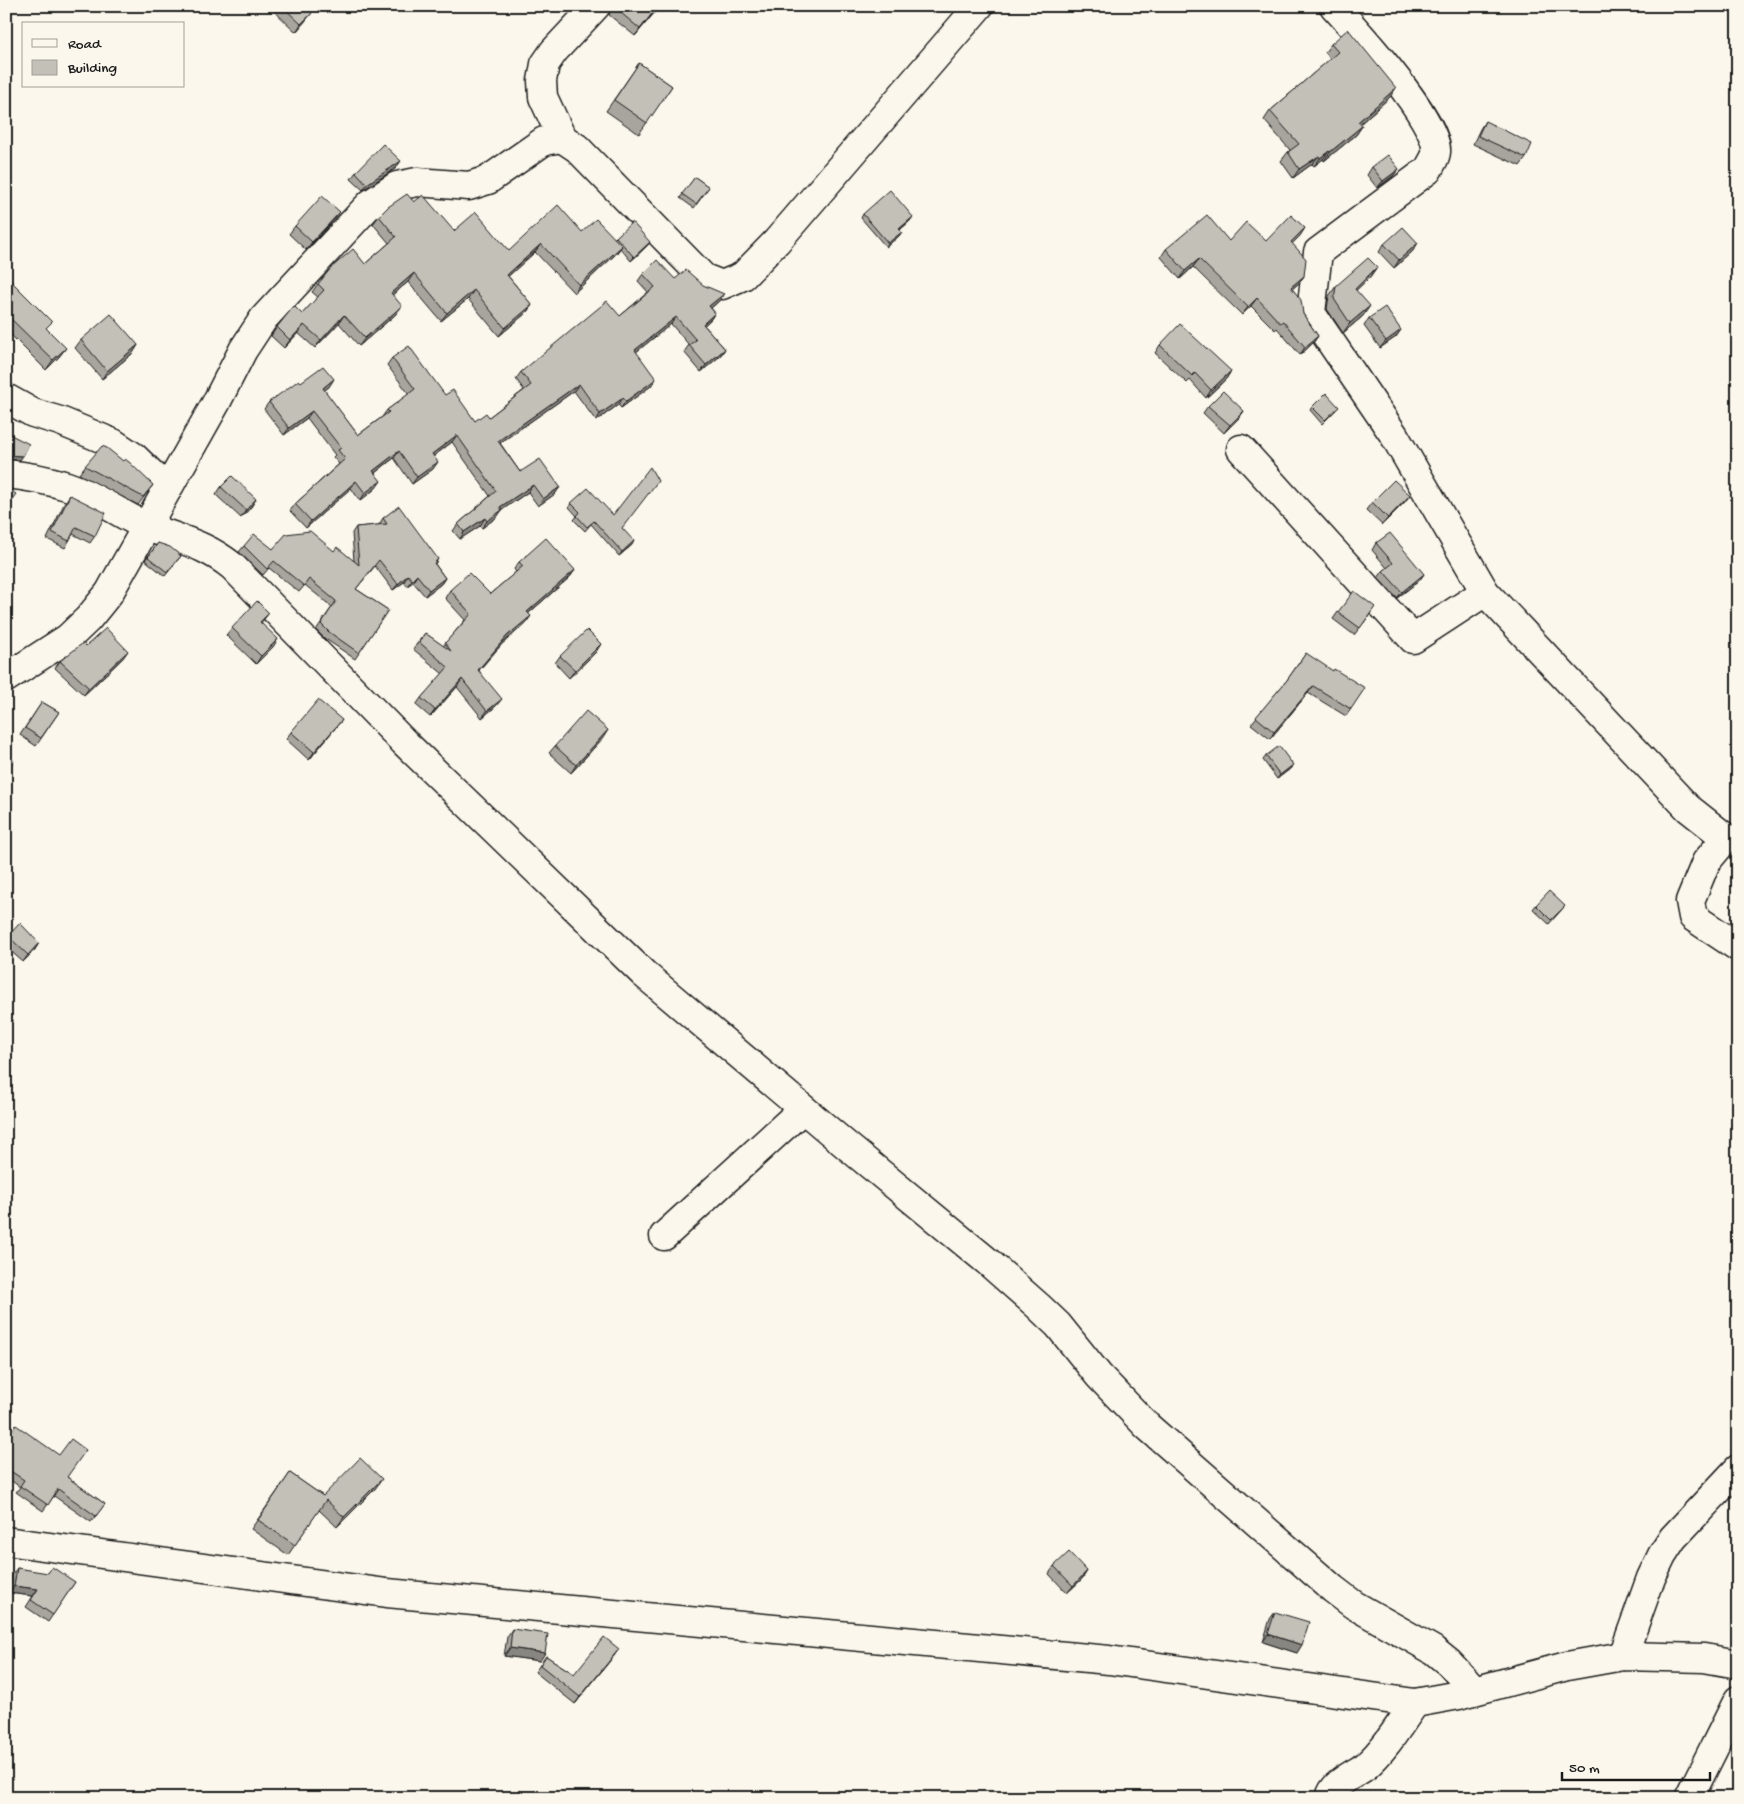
<svg xmlns="http://www.w3.org/2000/svg" width="1744" height="1804" viewBox="0 0 1744 1804" font-family="'Gochi Hand',sans-serif">
<rect width="100%" height="100%" fill="#fbf7ec"/>
<filter id="ink" filterUnits="userSpaceOnUse"><feTurbulence type="fractalNoise" baseFrequency=".02" numOctaves="2"/><feDisplacementMap in="SourceGraphic" scale="10" xChannelSelector="R" yChannelSelector="G"/><feConvolveMatrix kernelMatrix="1 2 1 2 8 2 1 2 1" color-interpolation-filters="sRGB"/></filter>
<g filter="url(#ink)">
<g fill="none" stroke-linecap="round" stroke-linejoin="round">
<!-- minor casing -->
<g stroke="#1c1c1c" stroke-width="31">
<g id="minor">
<path d="M1334,6C1356,30 1440,122 1436,152C1436,158 1430,165 1428,170L1318,252L1311,313L1394,435L1485,592L1688,808L1726,838L1706,862L1690,901L1693,917L1738,947"/>
<polyline points="562,138 543,97 542,81 545,64 554,51 596,6"/>
<polyline points="6,398 33,413 60,421 113,443 134,457 167,489"/>
<polyline points="1241,449 1413,639 1485,592"/>
<path d="M6,474C27,476 47,480 67,486C95,495 119,514 146,526C179,540 203,543 232,566L404,742L644,974L846,1145L987,1261L1038,1306L1058,1325L1099,1376L1147,1426L1333,1589L1354,1605L1433,1650L1449,1663L1474,1690"/>
<polyline points="6,678 68,638 88,619 109,593 216,403 243,350 264,318 370,204 397,186 417,182 469,186 488,180 544,141 562,138 577,148 704,278 722,285 743,276 777,241 979,6"/>
<polyline points="664,1236 803,1109"/>
<polyline points="1623,1656 1651,1578 1662,1555 1673,1538 1738,1469"/>
<path d="M1330,1798C1333,1782 1356,1774 1367,1765C1386,1748 1400,1724 1415,1703"/>
<polyline points="1689,1798 1738,1700"/>
</g>
</g>
<!-- major casing -->
<g stroke="#1c1c1c" stroke-width="31">
<polyline id="major" points="6,1541 387,1593 1109,1660 1415,1703 1459,1695 1567,1666 1623,1656 1704,1658 1738,1664"/>
</g>
<!-- minor -->
<use href="#minor" stroke="#fbf7ec" stroke-width="28"/>
<!-- major -->
<use href="#major" stroke="#fbf7ec" stroke-width="28"/>
</g>
<!-- wall -->
<g fill="#a8a59e" stroke="#1c1c1c">
<polygon points="269,6 305,6 306,20 296,32"/>
<polygon points="611,6 659,6 635,36 609,15 611,9"/>
<polygon points="1331,44 1390,97 1360,124 1362,126 1356,135 1324,161 1323,159 1314,166 1312,164 1293,178 1281,161 1288,152 1290,150 1264,120 1270,111 1330,59 1325,52"/>
<polygon points="639,63 672,86 639,134 606,111"/>
<polygon points="1485,121 1526,158 1520,166 1473,144 1480,129"/>
<polygon points="1372,167 1399,169 1393,176 1377,188 1367,175"/>
<polygon points="396,168 363,190 351,179 356,172"/>
<polygon points="695,177 709,187 694,208 680,198"/>
<polygon points="414,202 454,231 509,251 582,232 615,238 616,237 650,242 647,246 631,261 620,248 616,254 574,293 535,252 508,276 532,305 526,313 499,336 468,299 441,321 408,282 392,295 396,314 359,346 339,323 315,348 298,333 284,348 271,336 277,327 302,314 318,297 312,292 318,284 365,264 389,243 373,224 379,216"/>
<polygon points="863,214 910,221 900,230 899,236 886,247 861,218"/>
<polygon points="334,219 306,250 289,234 295,226"/>
<polygon points="1300,236 1292,243 1304,276 1299,283 1292,289 1303,314 1318,336 1313,343 1300,355 1277,328 1275,330 1251,306 1242,315 1193,267 1180,279 1161,257 1166,249 1229,241 1266,241"/>
<polygon points="1384,244 1413,251 1394,268 1379,252"/>
<polygon points="643,274 675,279 719,301 711,308 715,313 710,320 704,325 725,349 720,356 701,372 684,352 689,345 671,324 636,352 651,386 621,408 618,405 596,421 574,391 500,443 520,472 560,487 555,494 538,506 528,492 502,510 497,517 482,528 480,526 460,539 453,531 458,524 490,496 452,442 434,456 433,469 412,484 394,458 375,473 376,488 360,501 351,488 306,528 290,511 295,504 339,464 333,457 335,455 307,418 284,435 264,409 269,402 301,382 329,387 324,390 358,435 382,417 387,410 409,394 387,365 392,358 445,395 475,421 489,417 524,390 516,379 521,372 620,316 648,292 638,281"/>
<polygon points="6,276 47,329 59,357 46,370 6,330"/>
<polygon points="1370,277 1356,290 1363,316 1343,333 1327,309 1329,296 1336,286"/>
<polygon points="1369,318 1396,337 1380,348 1364,326"/>
<polygon points="81,340 138,345 133,353 102,379 75,348"/>
<polygon points="1160,345 1231,371 1226,379 1206,398 1190,380 1187,383 1155,353"/>
<polygon points="1208,406 1244,411 1239,418 1224,433 1203,413"/>
<polygon points="1312,407 1339,407 1322,424 1310,410"/>
<polygon points="123,461 153,485 138,505 79,474 85,466"/>
<polygon points="221,487 256,499 251,507 241,518 216,495"/>
<polygon points="70,495 95,536 90,543 73,534 65,548 47,539 65,502"/>
<polygon points="1372,502 1404,503 1382,525 1366,510"/>
<polygon points="571,503 622,528 632,545 619,556 591,524 585,531 574,520 577,516 569,507"/>
<polygon points="383,518 438,559 435,564 445,578 441,584 425,596 413,582 407,586 404,582 393,590 375,566 356,589 388,610 355,659 324,638 316,630 332,607 305,585 299,592 269,568 263,575 239,552 244,546 273,549 334,551 354,561 352,533 356,527 379,525"/>
<polygon points="158,543 181,556 165,576 145,560"/>
<polygon points="1376,543 1424,574 1419,581 1397,598 1378,578 1383,571 1387,568 1372,550"/>
<polygon points="519,562 575,570 570,577 529,613 526,623 502,644 479,670 496,706 482,718 457,687 430,717 416,705 421,698 443,674 413,649 425,633 443,646 465,620 445,598 450,590 490,594 516,572 514,569"/>
<polygon points="1338,612 1370,615 1354,635 1333,619"/>
<polygon points="269,613 261,623 273,647 256,664 226,635 232,628"/>
<polygon points="86,646 123,658 84,695 55,668 60,661"/>
<polygon points="596,652 569,678 555,663 560,656"/>
<polygon points="1306,653 1351,709 1346,716 1308,693 1270,739 1251,724 1287,680"/>
<polygon points="42,702 59,712 36,746 20,735"/>
<polygon points="342,720 336,727 309,760 286,739 291,732"/>
<polygon points="603,738 571,773 549,753 555,746"/>
<polygon points="1266,756 1293,765 1290,769 1277,779 1263,760"/>
<polygon points="1536,905 1565,906 1549,924 1533,909"/>
<polygon points="8,936 39,943 34,951 23,962 6,947 6,939"/>
<polygon points="6,1439 67,1477 105,1504 91,1522 54,1496 43,1511 16,1492 20,1487 6,1477"/>
<polygon points="290,1473 323,1496 375,1489 337,1527 319,1510 288,1555 251,1529"/>
<polygon points="1054,1566 1087,1571 1082,1579 1067,1593 1049,1574"/>
<polygon points="17,1568 75,1582 48,1622 26,1607 33,1596 9,1593 12,1575"/>
<polygon points="1275,1612 1297,1653 1263,1642 1270,1619"/>
<polygon points="512,1629 540,1661 504,1656 507,1637"/>
<polygon points="619,1649 575,1704 535,1672 546,1656 574,1674"/>
</g>
<!-- shaded-wall -->
<g fill="#888681" stroke="#1c1c1c">
<polygon points="659,6 656,11 635,36 640,29"/>
<polygon points="312,13 306,20 296,32 301,24"/>
<polygon points="1396,88 1390,97 1352,131 1358,122"/>
<polygon points="1362,126 1356,135 1324,161 1330,152"/>
<polygon points="1329,151 1323,159 1314,166 1320,158"/>
<polygon points="1319,156 1312,164 1293,178 1299,169"/>
<polygon points="401,161 396,168 363,190 367,184"/>
<polygon points="1399,169 1393,176 1377,188 1383,181"/>
<polygon points="340,212 334,219 306,250 312,242"/>
<polygon points="913,217 910,221 896,233 899,229"/>
<polygon points="1305,228 1300,236 1286,250 1291,242"/>
<polygon points="902,232 899,236 886,247 888,243"/>
<polygon points="650,242 647,246 631,261 634,257"/>
<polygon points="1418,243 1413,251 1394,268 1399,260"/>
<polygon points="541,244 535,252 501,283 507,275"/>
<polygon points="622,246 616,254 574,293 579,285"/>
<polygon points="1199,259 1193,267 1180,279 1185,271"/>
<polygon points="1377,267 1370,277 1348,298 1355,289"/>
<polygon points="414,273 408,282 385,301 391,293"/>
<polygon points="1304,276 1299,283 1285,295 1291,287"/>
<polygon points="474,290 468,299 441,321 447,313"/>
<polygon points="724,294 719,301 704,314 709,306"/>
<polygon points="1257,298 1251,306 1242,315 1248,307"/>
<polygon points="532,305 526,313 499,336 505,328"/>
<polygon points="402,306 396,314 359,346 365,338"/>
<polygon points="1370,306 1363,316 1343,333 1350,323"/>
<polygon points="715,313 710,320 698,331 703,324"/>
<polygon points="344,315 339,323 315,348 321,340"/>
<polygon points="676,317 671,324 630,357 635,350"/>
<polygon points="304,325 298,333 284,348 290,340"/>
<polygon points="1401,330 1396,337 1380,348 1386,341"/>
<polygon points="1318,336 1313,343 1300,355 1305,347"/>
<polygon points="138,345 133,353 102,379 107,371"/>
<polygon points="66,348 59,357 46,370 53,360"/>
<polygon points="725,349 720,356 701,372 706,365"/>
<polygon points="1231,371 1226,379 1206,398 1211,390"/>
<polygon points="334,379 329,387 318,395 323,388"/>
<polygon points="656,379 651,386 621,408 626,401"/>
<polygon points="579,384 574,391 493,448 498,441"/>
<polygon points="623,398 618,405 596,421 600,414"/>
<polygon points="312,411 307,418 284,435 289,428"/>
<polygon points="1244,411 1239,418 1224,433 1230,425"/>
<polygon points="457,435 452,442 427,461 432,454"/>
<polygon points="399,451 394,458 368,478 373,471"/>
<polygon points="6,455 23,456 20,460 6,459"/>
<polygon points="438,462 433,469 412,484 417,477"/>
<polygon points="356,481 351,488 306,528 311,521"/>
<polygon points="381,481 376,488 360,501 365,493"/>
<polygon points="533,485 528,492 502,510 497,517 482,528 487,521 500,507"/>
<polygon points="560,487 555,494 538,506 543,499"/>
<polygon points="1410,495 1404,503 1382,525 1388,518"/>
<polygon points="256,499 251,507 241,518 246,510"/>
<polygon points="485,518 480,526 460,539 464,532"/>
<polygon points="634,541 632,545 619,556 622,552"/>
<polygon points="575,570 570,577 522,619 527,612"/>
<polygon points="1424,574 1419,581 1397,598 1402,592"/>
<polygon points="408,575 404,582 393,590 398,584"/>
<polygon points="417,575 413,582 407,586 412,580"/>
<polygon points="445,578 441,584 425,596 429,590"/>
<polygon points="531,616 526,623 502,644 473,677 478,670 507,636"/>
<polygon points="278,639 273,647 256,664 261,656"/>
<polygon points="601,644 596,652 569,678 575,670"/>
<polygon points="128,651 123,658 84,695 89,688"/>
<polygon points="462,679 457,687 430,717 435,710"/>
<polygon points="1313,686 1308,693 1270,739 1274,732"/>
<polygon points="502,699 496,706 482,718 487,711"/>
<polygon points="342,720 336,727 309,760 314,752"/>
<polygon points="608,730 603,738 571,773 576,765"/>
<polygon points="1293,765 1290,769 1277,779 1280,775"/>
<polygon points="39,943 34,951 23,962 28,955"/>
<polygon points="382,1479 375,1489 337,1527 344,1517"/>
<polygon points="1087,1571 1082,1579 1067,1593 1073,1586"/>
<polygon points="14,1586 38,1589 33,1596 9,1593"/>
<polygon points="1268,1634 1302,1645 1297,1653 1263,1642"/>
<polygon points="510,1648 545,1653 540,1661 504,1656"/>
<polygon points="619,1649 614,1656 575,1704 580,1697"/>
</g>
<!-- building -->
<g fill="#c3c0b8" stroke="#1c1c1c">
<polygon points="282,6 305,6 312,13 301,24"/>
<polygon points="614,6 658,6 640,29 614,7"/>
<polygon points="1348,29 1396,88 1358,122 1362,126 1330,152 1329,151 1320,158 1319,156 1299,169 1288,152 1299,144 1270,111 1338,52 1331,44"/>
<polygon points="639,63 672,86 647,123 614,100"/>
<polygon points="1485,121 1532,144 1526,158 1478,136"/>
<polygon points="383,144 401,161 367,184 356,172"/>
<polygon points="1388,155 1399,169 1383,181 1372,167"/>
<polygon points="695,177 709,187 696,204 682,194"/>
<polygon points="890,190 913,217 899,229 902,232 888,243 863,214"/>
<polygon points="407,194 414,202 423,195 454,231 476,212 509,251 558,205 582,232 596,219 622,246 579,285 541,244 507,275 532,305 505,328 474,290 447,313 414,273 391,293 402,306 365,338 344,315 321,340 304,325 290,340 277,327 294,306 302,314 324,290 318,284 331,268 353,249 365,264 396,237 379,216 388,207"/>
<polygon points="322,196 340,212 312,242 295,226"/>
<polygon points="1207,215 1229,241 1246,222 1266,241 1291,215 1305,228 1291,242 1306,259 1304,276 1291,287 1301,300 1303,314 1318,336 1305,347 1283,321 1280,323 1257,298 1248,307 1199,259 1185,271 1166,249"/>
<polygon points="632,222 650,242 634,257 616,237"/>
<polygon points="1403,227 1418,243 1399,260 1384,244"/>
<polygon points="1368,258 1377,267 1355,289 1370,306 1350,323 1334,299 1336,286"/>
<polygon points="657,260 675,279 686,270 703,285 724,294 709,306 715,313 703,324 725,349 706,365 689,345 696,340 676,317 635,350 656,379 626,401 623,398 600,414 579,384 498,441 520,472 540,459 560,487 543,499 533,485 500,507 502,510 487,521 485,518 464,532 458,524 496,491 457,435 432,454 438,462 417,477 399,451 373,471 381,481 365,493 356,481 311,521 295,504 345,459 338,450 341,448 312,411 289,428 269,402 299,380 301,382 323,366 334,379 323,388 358,435 389,412 387,410 415,389 392,358 409,346 445,395 453,390 475,421 486,413 489,417 531,385 521,372 607,301 620,316 655,287 643,274"/>
<polygon points="6,276 52,322 46,328 66,348 53,360 6,314"/>
<polygon points="1385,307 1401,330 1386,341 1369,318"/>
<polygon points="111,314 138,345 107,371 81,340"/>
<polygon points="1180,324 1231,371 1211,390 1195,373 1192,376 1160,345"/>
<polygon points="1223,391 1244,411 1230,425 1208,406"/>
<polygon points="1326,393 1339,407 1325,420 1312,407"/>
<polygon points="11,435 29,444 23,456 6,455 6,443"/>
<polygon points="102,446 107,448 123,461 125,459 129,462 153,485 143,497 85,466"/>
<polygon points="650,467 658,481 622,528 634,541 622,552 594,521 587,527 577,516 580,512 571,503 588,488 613,515"/>
<polygon points="232,476 256,499 246,510 221,487"/>
<polygon points="1394,480 1410,495 1388,518 1372,502"/>
<polygon points="6,487 16,494 6,507"/>
<polygon points="70,495 106,513 95,536 76,527 69,541 52,532"/>
<polygon points="399,506 438,559 434,563 445,578 429,590 417,575 412,580 408,575 398,584 379,560 356,589 388,610 359,653 329,632 321,624 336,601 309,579 304,586 274,561 267,569 244,546 254,534 273,549 286,534 310,531 334,551 337,547 359,565 356,527 387,524 383,518"/>
<polygon points="1390,533 1424,574 1402,592 1383,571 1393,563 1376,543"/>
<polygon points="546,538 575,570 527,612 531,616 507,636 478,670 502,699 487,711 462,679 435,710 421,698 448,667 419,642 425,633 451,651 445,643 471,614 450,590 469,573 490,594 523,566 519,562"/>
<polygon points="158,543 170,547 181,556 167,572 148,557"/>
<polygon points="1354,591 1375,607 1360,628 1338,612"/>
<polygon points="257,601 269,613 260,622 278,639 261,656 232,628"/>
<polygon points="106,628 128,651 89,688 60,661 83,643 86,646"/>
<polygon points="587,630 601,644 575,670 560,656"/>
<polygon points="1306,653 1333,671 1334,669 1365,688 1351,709 1313,686 1274,732 1256,717 1287,680"/>
<polygon points="318,700 342,720 314,752 291,732"/>
<polygon points="42,702 59,712 41,738 25,728"/>
<polygon points="586,711 608,730 576,765 555,746"/>
<polygon points="1279,746 1293,765 1280,775 1266,756"/>
<polygon points="6,756 14,761 6,771"/>
<polygon points="1549,891 1565,906 1551,920 1536,905"/>
<polygon points="20,923 39,943 28,955 8,936"/>
<polygon points="16,1425 59,1455 71,1439 86,1450 67,1477 105,1504 96,1516 58,1489 48,1505 20,1486 24,1480 6,1468 6,1439"/>
<polygon points="360,1458 382,1479 344,1517 326,1500 295,1545 258,1520 290,1473 323,1496"/>
<polygon points="1069,1552 1087,1571 1073,1586 1054,1566"/>
<polygon points="52,1567 75,1582 53,1615 31,1600 38,1589 14,1586 17,1568 48,1573"/>
<polygon points="1275,1612 1309,1622 1302,1645 1268,1634"/>
<polygon points="512,1629 548,1634 545,1653 510,1648"/>
<polygon points="604,1637 619,1649 580,1697 540,1665 546,1656 574,1674"/>
</g>
</g>
<!-- margin -->
<rect width="1744" height="1804" fill="none" stroke="#fbf7ec" stroke-width="25"/>
<rect x="12" y="12" width="1719" height="1779" fill="none" stroke="#1c1c1c" stroke-width="2" filter="url(#ink)"/>
<!-- legend -->
<rect x="22" y="22" width="162" height="65" fill="#fbf7ec" stroke="#a29f99"/>
<rect x="32" y="39" width="25" height="8" fill="#fbf7ec" stroke="#a29f99"/>
<text x="68" y="48" font-size="15" fill="#1c1c1c">Road</text>
<rect x="32" y="60" width="25" height="15" fill="#c3c0b8" stroke="#a29f99"/>
<text x="68" y="72" font-size="15" fill="#1c1c1c">Building</text>
<!-- scale -->
<path d="M1562 1772v8h148v-8" fill="none" stroke="#1c1c1c" stroke-width="2.5"/>
<text x="1569" y="1772" font-size="15" fill="#1c1c1c" stroke="#fbf7ec" stroke-width="4" paint-order="stroke">50 m</text>
</svg>
